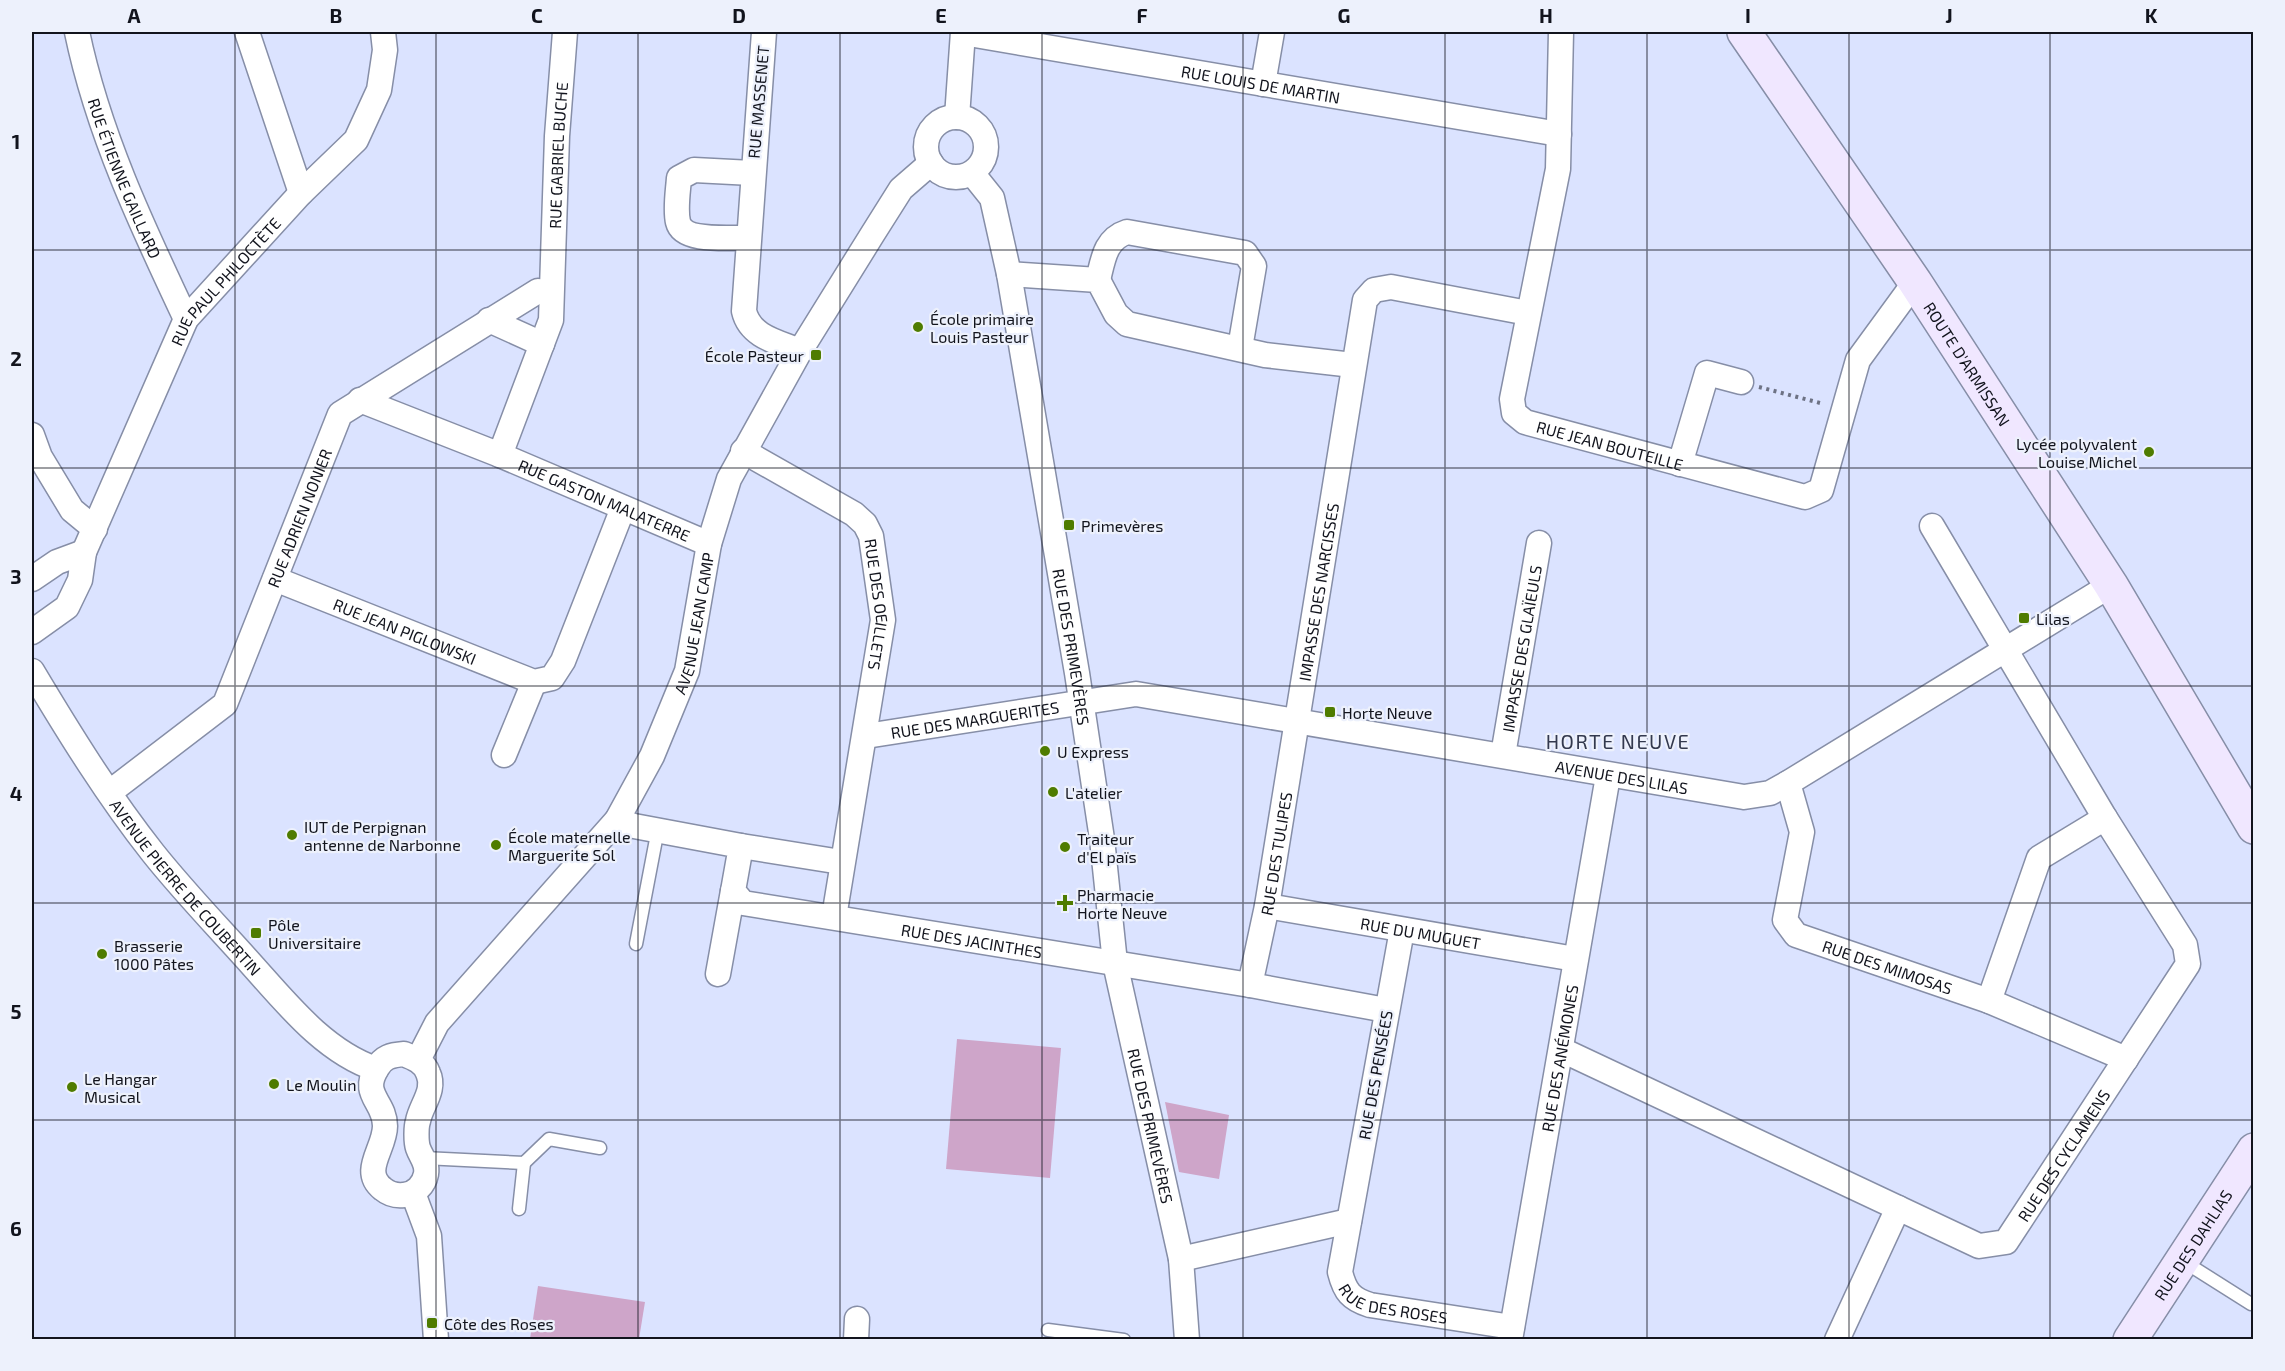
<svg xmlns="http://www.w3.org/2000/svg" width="2285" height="1371" viewBox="0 0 2285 1371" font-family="'Exo 2',sans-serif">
<rect width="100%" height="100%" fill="#dbe3ff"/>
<!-- green -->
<g fill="#cea5c9">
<polygon points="957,1039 1061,1048 1050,1178 946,1169"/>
<polygon points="1165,1102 1229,1115 1219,1179 1179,1172"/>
<polygon points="538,1286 645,1302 639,1339 530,1339"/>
</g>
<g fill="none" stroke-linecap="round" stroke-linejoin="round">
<!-- lane casing -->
<g stroke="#868ea7" stroke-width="15">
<g id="lane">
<polyline points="636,944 658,829"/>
<polyline points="424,1158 524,1163 549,1139 600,1148"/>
<polyline points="519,1209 524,1163"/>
<polyline points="2183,1261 2251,1304"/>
<polyline points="1048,1330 1124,1340"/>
</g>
</g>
<!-- street casing -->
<g stroke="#868ea7" stroke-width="27">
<g id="street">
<path id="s1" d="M77,32C98,133 142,226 186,319"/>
<polyline points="247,32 301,193"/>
<path d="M764,32L744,311C750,337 778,342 800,351"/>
<path id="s2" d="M1561,32L1558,169L1512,399L1514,413L1525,422L1805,497L1821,490L1858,360L1915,282"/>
<path id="s3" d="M963,33L1559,134"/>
<polyline points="1263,84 1272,32"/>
<polyline points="957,117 963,32"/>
<circle cx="956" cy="147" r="30"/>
<path id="s4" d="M972,173L992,198L1009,274L1077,673L1102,839L1115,963L1181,1259L1187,1340"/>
<path d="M748,238C731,237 683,243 678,222C675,209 678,192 679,178L694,170L752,173"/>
<polyline points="1009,274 1098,280 1116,314 1127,324 1265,355 1353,365"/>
<path d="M1098,280C1103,260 1105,239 1127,232L1245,253L1254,266L1240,348"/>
<polyline points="489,320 542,344"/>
<path id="s5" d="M360,400L500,455L709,544"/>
<polyline points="32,435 40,457 72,510 95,529"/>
<path id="s6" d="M743,451L854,514L865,524L871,536L883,620L834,917"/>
<path id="s7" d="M500,455L551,320L557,136L565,32"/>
<polyline points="1680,464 1707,373 1741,382"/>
<path id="s8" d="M84,552L186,319L301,193L356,140L379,90L385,50L383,32"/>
<polyline points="32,579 57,562 84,552 80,580 67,607 32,632"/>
<path id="s9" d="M275,579L534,682L552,678L563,661L623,508"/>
<path id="s10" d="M32,671C69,733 108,796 153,853C184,892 219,928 252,965C287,1004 325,1052 376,1069"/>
<path id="s11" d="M866,736L1136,694L1744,797L1770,793L1788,783L2111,585"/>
<polyline points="504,755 534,682"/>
<path id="s12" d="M1503,755L1539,543"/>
<path id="s13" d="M1788,783L1802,832L1785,920L1796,935L1989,1001L2126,1059"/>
<path id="s14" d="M110,792L225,704L340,414L538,291"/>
<path id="s15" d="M617,820L634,826L741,846L733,891L743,903L1250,985L1386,1010"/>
<polyline points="741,846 841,862"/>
<path id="s16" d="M1267,906L1575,959"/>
<path id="s17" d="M1402,930L1340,1272C1345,1292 1351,1299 1370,1305L1512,1327"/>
<polyline points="718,974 733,891"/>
<path id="s18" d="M1250,985L1267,906L1365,300L1374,290L1391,287L1528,313"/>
<polyline points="1989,1001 2039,858 2105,818"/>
<path id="s19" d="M1562,1050L1979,1246L2006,1242L2188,964L2185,945L2105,818L1932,526"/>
<path d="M404,1054C414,1058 424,1062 428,1073C436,1090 421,1105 418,1121C416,1127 416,1142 418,1148C421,1157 428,1163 426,1174C424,1185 415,1194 404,1195C396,1196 389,1194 383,1189C360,1171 385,1149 385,1126C385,1101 360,1095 377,1068C383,1057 391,1055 404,1054Z"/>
<path id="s20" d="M418,1060L437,1023L617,820L652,756L687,671L709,544L729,479L800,351L872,235L901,189L931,163"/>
<polyline points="413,1193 429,1236 436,1340"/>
<polyline points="1181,1259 1349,1221"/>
<polyline points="856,1340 857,1319"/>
<path id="s21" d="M1510,1340L1608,776"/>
<polyline points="1837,1340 1898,1208"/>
</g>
</g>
<!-- secondary casing -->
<g stroke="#868ea7" stroke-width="36">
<g id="secondary">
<path id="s22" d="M1744,32L1915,282L2111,585L2254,827"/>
<path id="s23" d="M2130,1340L2254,1150"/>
</g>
</g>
<!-- path -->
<polyline stroke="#6d7284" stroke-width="4" stroke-dasharray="3 4.5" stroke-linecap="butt" points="1759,387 1824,404"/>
<!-- lane -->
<use href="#lane" stroke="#fff" stroke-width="12"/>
<!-- street -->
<use href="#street" stroke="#fff" stroke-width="24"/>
<!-- secondary -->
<use href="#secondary" stroke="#f0e7ff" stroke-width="33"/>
</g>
<!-- grid -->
<path fill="none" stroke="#12141d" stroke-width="1.5" stroke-opacity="0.55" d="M235,32V1340M436,32V1340M638,32V1340M840,32V1340M1042,32V1340M1243,32V1340M1445,32V1340M1647,32V1340M1849,32V1340M2050,32V1340M32,250H2254M32,468H2254M32,686H2254M32,903H2254M32,1120H2254"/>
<!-- markers -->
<g fill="#4f7c00" stroke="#edf1fc" stroke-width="2">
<circle cx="918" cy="327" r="6"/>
<rect x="810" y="349" width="12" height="12" rx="3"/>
<circle cx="2149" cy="452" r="6"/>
<rect x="1063" y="519" width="12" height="12" rx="3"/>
<rect x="2018" y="612" width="12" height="12" rx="3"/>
<rect x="1324" y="706" width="12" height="12" rx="3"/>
<circle cx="1045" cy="751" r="6"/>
<circle cx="1053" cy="792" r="6"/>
<circle cx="292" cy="835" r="6"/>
<circle cx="496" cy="845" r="6"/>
<circle cx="1065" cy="847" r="6"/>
<path d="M1062 894h6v6h6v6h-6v6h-6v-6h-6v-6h6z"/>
<rect x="250" y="927" width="12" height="12" rx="3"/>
<circle cx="102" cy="954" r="6"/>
<circle cx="274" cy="1084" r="6"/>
<circle cx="72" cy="1087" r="6"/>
<rect x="426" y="1317" width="12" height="12" rx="3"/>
</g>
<g text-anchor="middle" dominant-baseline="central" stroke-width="4.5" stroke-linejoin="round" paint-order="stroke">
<!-- street labels -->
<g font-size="16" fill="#12141d" stroke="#edf1fc">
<text stroke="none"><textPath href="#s3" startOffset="302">RUE LOUIS DE MARTIN</textPath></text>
<text transform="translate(758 102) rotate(-85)">RUE MASSENET</text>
<text stroke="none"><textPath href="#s7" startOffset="309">RUE GABRIEL BUCHE</textPath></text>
<text stroke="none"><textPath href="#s1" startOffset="154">RUE ÉTIENNE GAILLARD</textPath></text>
<text stroke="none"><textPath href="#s8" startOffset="308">RUE PAUL PHILOCTÈTE</textPath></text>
<text stroke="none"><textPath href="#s22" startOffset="400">ROUTE D'ARMISSAN</textPath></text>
<text stroke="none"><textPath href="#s2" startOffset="488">RUE JEAN BOUTEILLE</textPath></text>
<text stroke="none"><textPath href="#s5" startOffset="264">RUE GASTON MALATERRE</textPath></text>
<text stroke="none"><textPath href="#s14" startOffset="345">RUE ADRIEN NONIER</textPath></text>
<text stroke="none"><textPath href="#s18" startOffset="399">IMPASSE DES NARCISSES</textPath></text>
<text stroke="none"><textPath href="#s6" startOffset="225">RUE DES OEILLETS</textPath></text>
<text stroke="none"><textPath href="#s20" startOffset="526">AVENUE JEAN CAMP</textPath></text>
<text stroke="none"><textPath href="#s9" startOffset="140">RUE JEAN PIGLOWSKI</textPath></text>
<text stroke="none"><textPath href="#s4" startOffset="488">RUE DES PRIMEVÈRES</textPath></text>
<text stroke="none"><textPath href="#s12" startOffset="108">IMPASSE DES GLAÏEULS</textPath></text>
<text stroke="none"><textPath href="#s11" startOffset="110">RUE DES MARGUERITES</textPath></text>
<text stroke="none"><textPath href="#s11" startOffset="766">AVENUE DES LILAS</textPath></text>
<text stroke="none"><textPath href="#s18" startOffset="134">RUE DES TULIPES</textPath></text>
<text stroke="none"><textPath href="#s10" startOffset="266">AVENUE PIERRE DE COUBERTIN</textPath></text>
<text stroke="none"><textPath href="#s16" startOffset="156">RUE DU MUGUET</textPath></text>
<text stroke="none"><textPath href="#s15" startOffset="420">RUE DES JACINTHES</textPath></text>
<text stroke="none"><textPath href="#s13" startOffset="256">RUE DES MIMOSAS</textPath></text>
<text stroke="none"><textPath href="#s21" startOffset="286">RUE DES ANÉMONES</textPath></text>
<text transform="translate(1375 1075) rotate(-80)">RUE DES PENSÉES</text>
<text stroke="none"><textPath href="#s4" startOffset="974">RUE DES PRIMEVÈRES</textPath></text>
<text stroke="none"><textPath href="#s19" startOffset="592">RUE DES CYCLAMENS</textPath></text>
<text stroke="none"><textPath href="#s23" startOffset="114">RUE DES DAHLIAS</textPath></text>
<text stroke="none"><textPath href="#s17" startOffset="417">RUE DES ROSES</textPath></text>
</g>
<!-- poi labels -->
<g font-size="16" fill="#12141d" stroke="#edf1fc" text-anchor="start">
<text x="930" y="318">École primaire<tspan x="930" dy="18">Louis Pasteur</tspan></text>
<text x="804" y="355" text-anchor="end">École Pasteur</text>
<text x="2137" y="443" text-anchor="end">Lycée polyvalent<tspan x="2137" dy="18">Louise Michel</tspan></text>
<text x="1081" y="525">Primevères</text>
<text x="2036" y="618">Lilas</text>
<text x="1342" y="712">Horte Neuve</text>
<text x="1057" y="751">U Express</text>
<text x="1065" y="792">L'atelier</text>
<text x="304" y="826">IUT de Perpignan<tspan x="304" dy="18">antenne de Narbonne</tspan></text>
<text x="508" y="836">École maternelle<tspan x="508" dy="18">Marguerite Sol</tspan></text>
<text x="1077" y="838">Traiteur<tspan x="1077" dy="18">d'El païs</tspan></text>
<text x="1077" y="894">Pharmacie<tspan x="1077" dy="18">Horte Neuve</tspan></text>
<text x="268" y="924">Pôle<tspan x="268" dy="18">Universitaire</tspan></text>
<text x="114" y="945">Brasserie<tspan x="114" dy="18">1000 Pâtes</tspan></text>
<text x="84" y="1078">Le Hangar<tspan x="84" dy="18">Musical</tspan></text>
<text x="286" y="1084">Le Moulin</text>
<text x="444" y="1323">Côte des Roses</text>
</g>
<!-- quarter labels -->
<g font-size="20" letter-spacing="1.5" fill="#33394e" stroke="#edf1fc">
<text x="1618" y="741">HORTE NEUVE</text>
</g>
</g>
<!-- border -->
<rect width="2285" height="1371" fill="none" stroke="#edf1fc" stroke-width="66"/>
<rect x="33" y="33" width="2219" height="1305" fill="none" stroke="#12141d" stroke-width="2"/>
<g font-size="20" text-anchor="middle" font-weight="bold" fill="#12141d">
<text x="134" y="23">A</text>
<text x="336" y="23">B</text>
<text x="537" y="23">C</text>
<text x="739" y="23">D</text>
<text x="941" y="23">E</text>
<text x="1142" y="23">F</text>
<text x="1344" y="23">G</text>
<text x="1546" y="23">H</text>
<text x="1748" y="23">I</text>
<text x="1949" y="23">J</text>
<text x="2151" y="23">K</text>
<text x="16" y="149">1</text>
<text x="16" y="366">2</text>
<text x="16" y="584">3</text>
<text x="16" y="801">4</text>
<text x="16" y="1019">5</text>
<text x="16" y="1236">6</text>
</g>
</svg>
